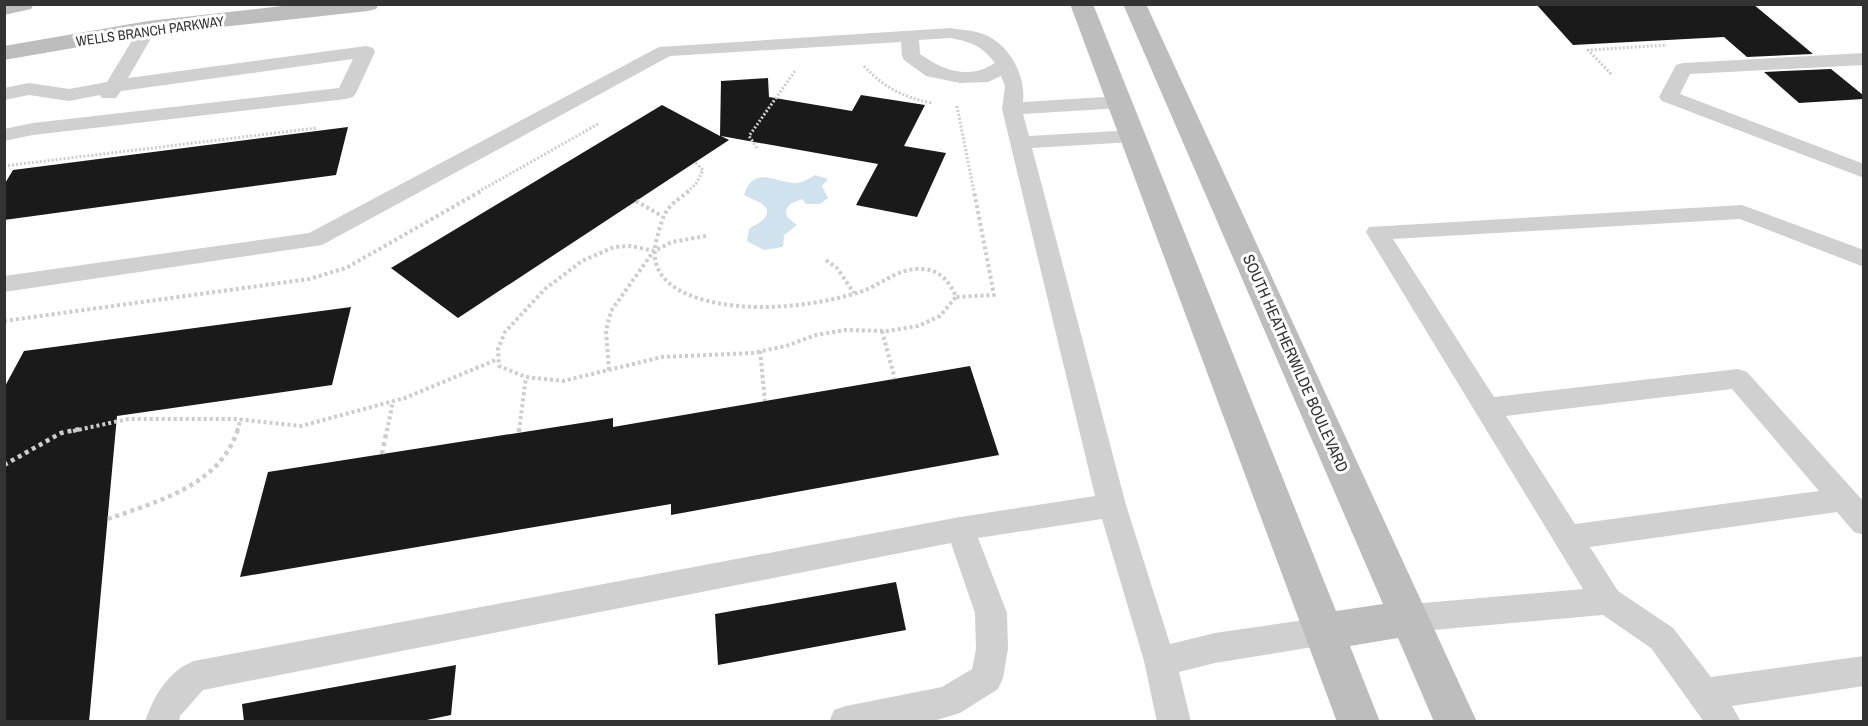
<svg xmlns="http://www.w3.org/2000/svg" width="1868" height="726" viewBox="0 0 1868 726" font-family="'Archivo Narrow',sans-serif">
<rect width="100%" height="100%" fill="#fff"/>
<!-- water -->
<path fill="#cfe2ee" d="M815,175L828,179L822,186L828,198L820,204H806L802,199L790,204L786,210L787,217L797,225L784,235L783,247L764,250L747,241L749,229C757,223 768,221 767,209L761,203L744,195C753,166 773,181 792,183C801,184 808,179 815,175Z"/>
<!-- building -->
<g fill="#1a1a1a">
<polygon points="1536,4 1753,4 1813,54 1747,57 1724,37 1573,45"/>
<polygon points="1831,69 1863,95 1863,99 1799,103 1764,72"/>
<polygon points="768,78 769,97 852,111 861,95 925,105 904,146 946,153 917,217 856,205 878,164 721,136 729,140 458,318 391,268 662,105 720,136 721,81"/>
<polygon points="348,127 336,175 4,220 4,185 13,170"/>
<polygon points="351,307 332,385 117,416 89,722 4,722 4,388 24,351"/>
<polygon points="970,366 999,455 671,515 671,504 240,577 268,472 613,418 613,427"/>
<polygon points="896,582 906,630 718,665 715,614"/>
<polygon points="456,665 451,715 417,722 244,722 242,704"/>
</g>
<g fill="none" stroke-linecap="round" stroke-linejoin="round">
<!-- path-far2 -->
<g stroke="#cdcdcd" stroke-width="3" stroke-dasharray="2 2" stroke-linecap="butt">
<path d="M864,66C883,87 905,98 932,103"/>
<polyline points="1611,74 1588,50 1667,45"/>
<polyline points="957,106 974,192"/>
<polyline points="757,148 749,136 795,71"/>
<polyline points="4,166 317,128"/>
<polyline points="478,192 598,124"/>
<polyline points="687,192 696,184 703,170 695,162"/>
</g>
<!-- path-far1 -->
<g stroke="#cdcdcd" stroke-width="4" stroke-dasharray="3 3" stroke-linecap="butt">
<path d="M689,191C665,209 665,209 657,238C640,296 721,307 760,307C794,307 828,302 860,292C881,285 899,267 923,269C940,270 950,282 956,297L994,295L974,191"/>
<polyline points="636,201 662,216"/>
<polyline points="706,236 672,242 654,251 631,246 614,247 582,261 545,289 505,332 498,349 499,366 526,377 563,381 662,357 752,353 786,346 816,335 846,330 887,331 918,326 940,316 956,297"/>
<polyline points="826,260 837,268 854,293"/>
<polyline points="4,321 309,279 346,268 481,191"/>
<polyline points="882,331 895,379"/>
<polyline points="760,351 765,401"/>
<polyline points="609,370 606,331 611,311 653,252"/>
<polyline points="73,431 128,419 236,419 301,426 405,398 498,359"/>
<polyline points="237,431 241,419"/>
<polyline points="387,431 393,401"/>
<polyline points="519,431 526,377"/>
</g>
<!-- path -->
<g stroke="#cdcdcd" stroke-width="4.5" stroke-dasharray="4 4" stroke-linecap="butt">
<polyline points="519,432 519,429"/>
<polyline points="382,454 387,429"/>
<polyline points="4,465 61,433 80,429"/>
<path d="M108,519C158,501 220,486 238,429"/>
</g>
<!-- lane -->
<g fill="#d0d0d0" fill-rule="evenodd">
<polygon points="148,23 154,24 157,28 128,78 366,46 373,48 375,52 356,93 353,97 346,99 33,135 4,141 4,129 33,123 339,88 353,59 121,91 116,98 102,98 100,95 69,101 29,95 4,100 4,88 29,83 69,89 107,82 142,24"/>
<path d="M951,28C961,30 973,30 983,34C1010,44 1026,76 1023,102L1121,96L1128,98L1131,102L1128,106L1121,108L1023,114L1029,136L1133,130L1140,132L1143,136L1140,140L1133,142L1032,148L1126,505L1170,644L1215,633L1325,617L1336,621L1341,631L1336,641L1325,645L1215,663L1179,672L1191,722H1157L1144,661L1102,519L978,538L1007,613L1008,649L1003,678L998,689L960,713L930,722H829L834,710L846,706L942,687L972,669L976,649L975,613L951,543L203,690L180,716L179,722H145C153,697 169,670 194,661L960,517L1095,496L1002,109L1005,86L1001,76L988,82L960,83L926,76L904,60L902,56L901,42L670,56L322,245L4,292V276L309,233L659,47ZM951,38C973,43 981,45 995,63C969,80 944,71 920,54L919,40Z"/>
<polygon points="1864,53 1864,65 1690,74 1680,94 1864,164 1864,178 1662,101 1659,97 1676,65 1683,63"/>
<path d="M1742,205L1864,250V267L1740,219L1393,239L1494,397L1738,369L1747,372L1864,502V535L1854,532L1837,512L1590,547L1618,591L1673,628L1711,677L1864,656V686L1732,706L1741,722H1704L1651,648L1603,615L1411,632L1400,628L1395,618L1400,608L1411,604L1583,589L1366,232L1369,227ZM1732,389L1819,491L1575,524L1506,416Z"/>
</g>
<!-- secondary -->
<g fill="#bdbdbd" fill-rule="evenodd">
<polygon points="4,4 34,4 31,9 4,15"/>
<polygon points="300,4 379,4 376,9 368,11 148,35 4,60 4,46 148,21"/>
<polygon points="1070,4 1093,4 1336,611 1383,604 1123,4 1146,4 1477,722 1434,722 1398,638 1350,646 1380,722 1337,722"/>
</g>
</g>
<g text-anchor="middle" dominant-baseline="central" stroke-width="6" stroke-linejoin="round" paint-order="stroke">
<!-- far-street labels -->
<g font-size="14" fill="#333" stroke="#fff">
<text transform="translate(150 31) rotate(-8)">WELLS BRANCH PARKWAY</text>
</g>
<!-- street labels -->
<g font-size="16" fill="#333" stroke="#fff">
<text transform="translate(1296 363) rotate(66)">SOUTH HEATHERWILDE BOULEVARD</text>
</g>
</g>
<!-- border -->
<rect width="1868" height="726" fill="none" stroke="#333333" stroke-width="12"/>
</svg>
